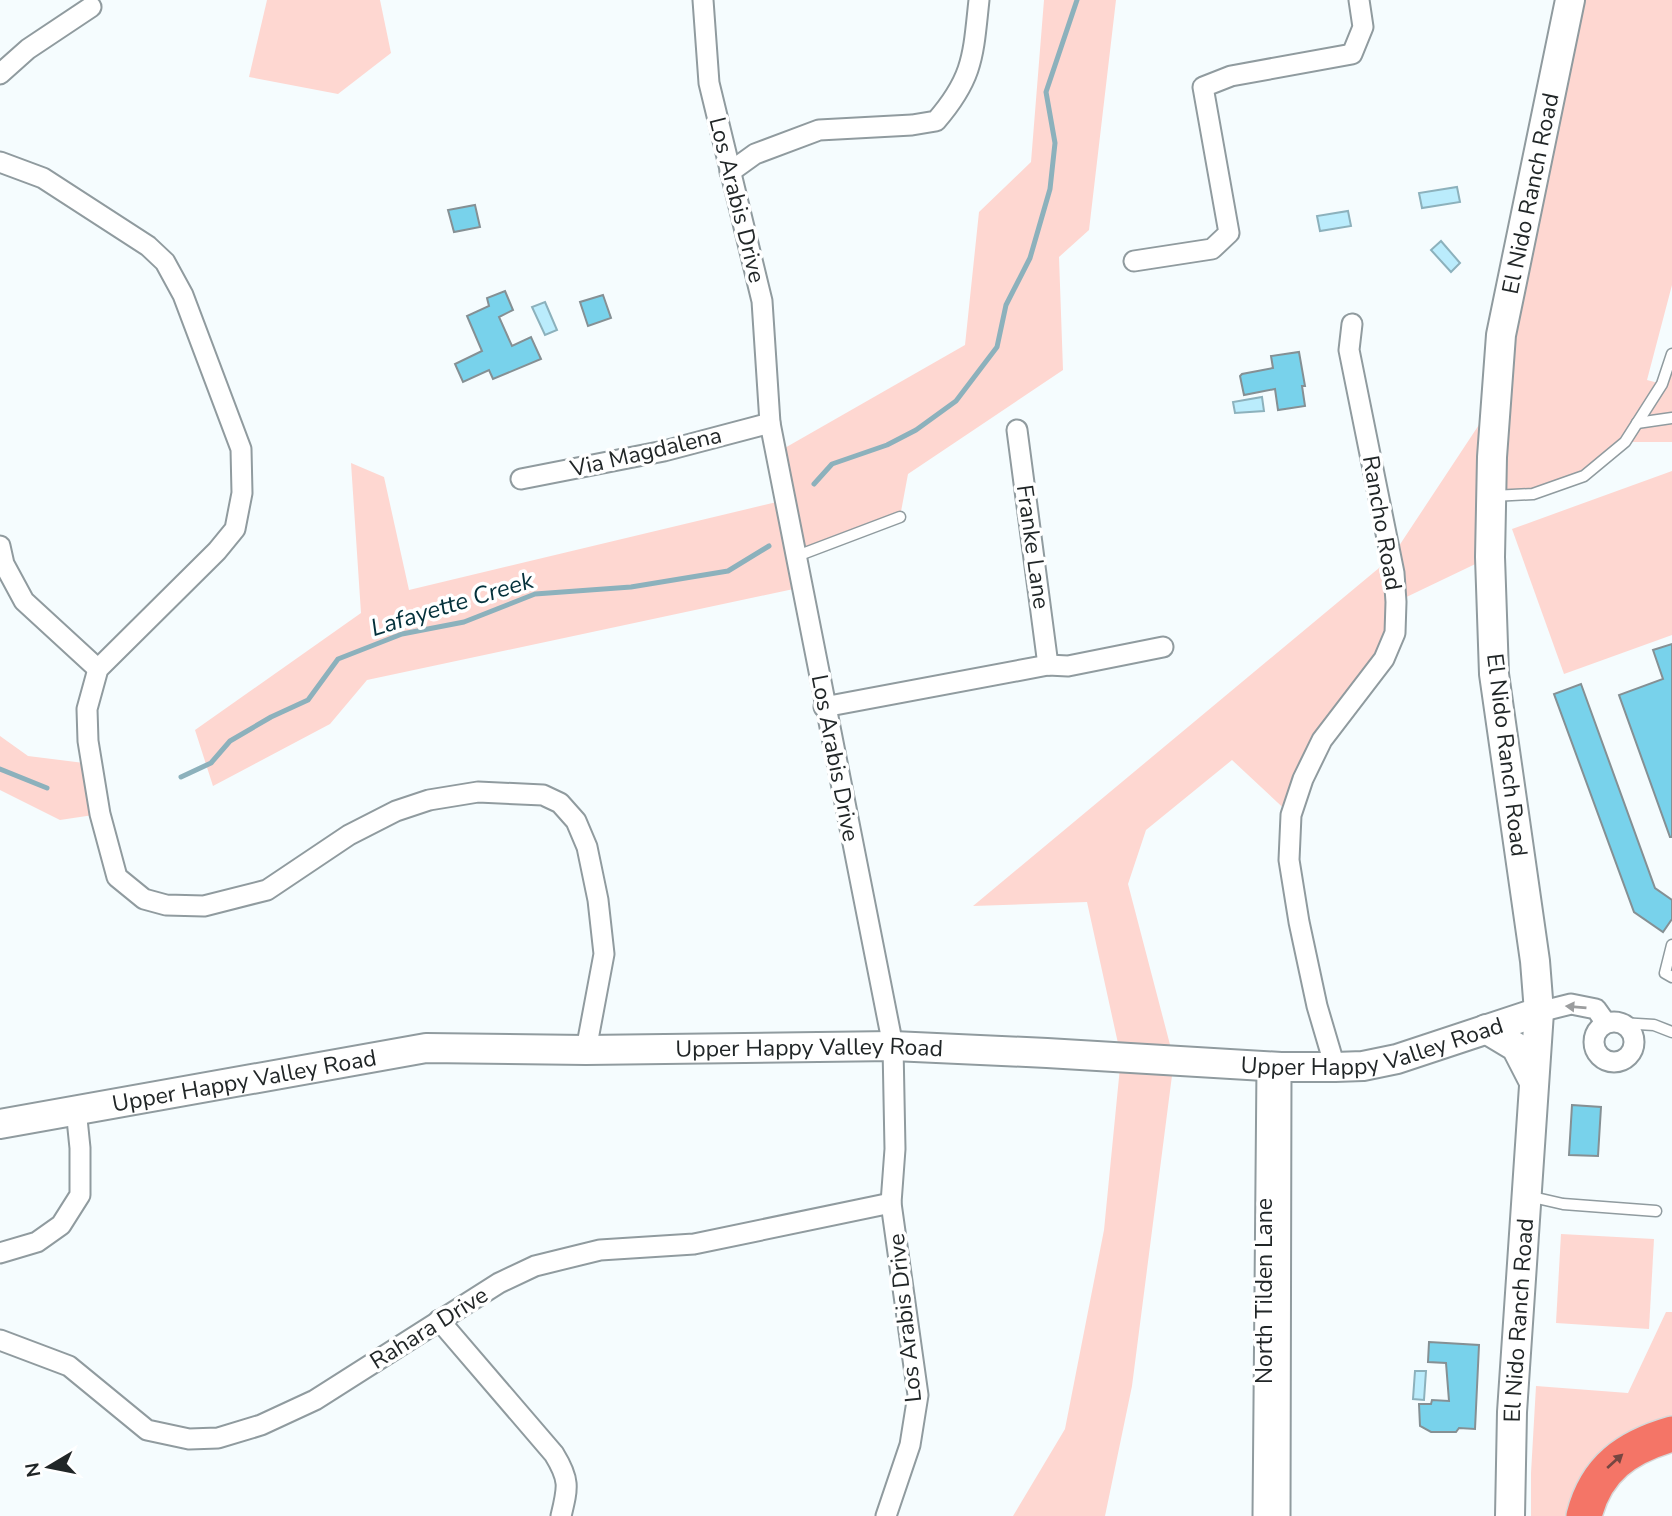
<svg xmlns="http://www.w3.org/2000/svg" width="1672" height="1516" viewBox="0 0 1672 1516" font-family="'Nunito Sans',sans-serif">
<rect width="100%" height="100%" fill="#f5fcfe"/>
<!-- green -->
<g fill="#fed7d1">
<polygon points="267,0 380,0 391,53 338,94 249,77"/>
<polygon points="1044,0 1116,0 1089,230 1059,257 1063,370 908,474 900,517 798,556 803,587 367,680 330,724 213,786 195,730 361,613 351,463 384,477 409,590 785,500 776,453 965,345 979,212 1031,162"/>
<polygon points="1570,0 1672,0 1672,285 1647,380 1662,384 1672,354 1672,442 1625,442 1584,476 1533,494 1491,496 1490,557 1396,602 1395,633 1322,740 1291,815 1232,760 1146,830 1128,884 1174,1060 1132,1386 1105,1516 1013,1516 1065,1429 1104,1230 1121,1057 1087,902 973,906 1391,558 1496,399"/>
<polygon points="1672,471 1672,635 1564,674 1512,529"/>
<polygon points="0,736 28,756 92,764 100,814 60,820 0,790"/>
<polygon points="1561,1234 1654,1239 1649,1329 1556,1323"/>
<path d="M1666,1312H1672V1416C1614,1431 1583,1458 1566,1516H1531V1473L1536,1386L1628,1393Z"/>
</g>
<!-- water -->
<g fill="#baecfc" stroke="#8cb1bc" stroke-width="2">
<polygon points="1457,187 1460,202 1422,208 1419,193"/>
<polygon points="1348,211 1351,226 1320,231 1317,216"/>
<polygon points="1441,241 1460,263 1451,272 1431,250"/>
<polygon points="545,302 557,330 545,335 532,307"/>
<polygon points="1262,397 1264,411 1235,413 1233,402"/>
<polygon points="1415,1371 1426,1371 1424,1400 1413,1399"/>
</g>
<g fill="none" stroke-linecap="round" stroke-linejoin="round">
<!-- stream -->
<g stroke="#8cb1bc" stroke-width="5">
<polyline points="814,484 832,464 887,445 916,430 956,401 997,347 1006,305 1030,258 1050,189 1055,143 1046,92 1077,0"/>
<polyline points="0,769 47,788"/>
<polyline points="181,777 211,763 230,741 271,717 308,700 338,659 402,634 464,622 535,594 631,587 728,571 769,546"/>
</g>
</g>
<!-- building -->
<g fill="#78d2eb" stroke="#859094" stroke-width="2">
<polygon points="475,205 480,227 454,232 448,210"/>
<polygon points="505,291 513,310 499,317 512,346 531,337 541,359 493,379 489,370 463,382 455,364 482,351 467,316 489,306 487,298"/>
<polygon points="603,295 611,318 588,326 580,302"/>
<polygon points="1299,352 1305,386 1302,386 1305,406 1278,410 1275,389 1244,395 1240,376 1242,374 1273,368 1271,356"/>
<polygon points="1672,644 1672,837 1670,837 1619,695 1663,679 1653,650"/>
<polygon points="1581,684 1655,888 1672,900 1672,919 1663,932 1634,912 1554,694"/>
<polygon points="1572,1105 1601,1107 1598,1156 1569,1155"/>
<polygon points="1429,1342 1479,1345 1475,1429 1459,1428 1456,1432 1431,1432 1420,1426 1419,1404 1431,1404 1432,1400 1449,1401 1446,1363 1428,1362"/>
</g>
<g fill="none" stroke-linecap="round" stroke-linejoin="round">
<!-- lane casing -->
<g stroke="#909b9f" stroke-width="13">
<g id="lane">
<polyline points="1637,423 1672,418"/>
<polyline points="1493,496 1533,494 1584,476 1625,442 1662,384 1672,354"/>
<polyline points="797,556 900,517"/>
<polyline points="1672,945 1665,973 1672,977"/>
<polyline points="1621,1023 1654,1025 1672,1032"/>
<polyline points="1528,1196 1563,1204 1656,1211"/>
</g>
</g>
<!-- street casing -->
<g stroke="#909b9f" stroke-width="23">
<g id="street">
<polyline points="703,0 709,83 762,301 770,423 893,1046 895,1149 891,1203 918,1395 910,1445 886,1516"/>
<polyline points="0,74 28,49 91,7"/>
<polyline points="0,162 43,178 148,246 165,262 183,295 241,449 242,493 235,529 217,551 98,669 87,709 88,741 100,814 117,877 144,899 166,905 204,906 267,890 349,835 396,811 429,800 478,792 543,795 560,803 576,821 587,847 598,900 604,954 586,1050"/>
<path d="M730,172L755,154L819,130L912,125L936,121C974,77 973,55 979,0"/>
<polyline points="1134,261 1212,249 1229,233 1203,87 1231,76 1352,54 1363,27 1359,0"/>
<polyline points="1017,430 1048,665"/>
<polyline points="521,479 664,451 770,423"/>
<polyline points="0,546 4,564 24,601 98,669"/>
<polyline points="824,707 1048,665 1068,666 1163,647"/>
<polyline points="1539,1012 1571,1004 1596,1009 1606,1023"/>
<circle cx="1614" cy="1042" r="20"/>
<polyline points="1335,1067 1317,1006 1299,922 1289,860 1291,815 1303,779 1322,740 1384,659 1395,633 1396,602 1394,573 1349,350 1352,324"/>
<polyline points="0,1253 37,1242 61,1225 80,1195 80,1148 76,1109"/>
<path d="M439,1320L554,1454C570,1480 568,1487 561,1516"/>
<polyline points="0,1340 69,1366 147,1430 189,1439 218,1438 261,1425 315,1400 499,1283 535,1266 600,1250 694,1244 891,1203"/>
<polyline points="1263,1516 1267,1066"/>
<polyline points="1280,1516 1281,1067"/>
</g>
</g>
<!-- secondary casing -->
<g stroke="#909b9f" stroke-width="32">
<g id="secondary">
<polyline points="1486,1029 1516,1047 1534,1082"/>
<path id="s1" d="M0,1124L426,1048L586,1050L893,1046L1047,1053L1281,1067H1335L1363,1066L1397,1059L1539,1012"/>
<path id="s2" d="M1510,1516L1512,1412L1539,1012L1535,961L1494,674L1490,557L1492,457L1501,335L1570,0"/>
</g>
</g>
<!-- highway casing -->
<g stroke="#d7d8d8" stroke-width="38">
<path id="highway" d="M1584,1516C1596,1468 1627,1447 1672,1434"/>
</g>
<!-- lane -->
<use href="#lane" stroke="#fff" stroke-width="10"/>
<!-- street -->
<use href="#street" stroke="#fff" stroke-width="19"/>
<!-- secondary -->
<use href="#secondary" stroke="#fff" stroke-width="28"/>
<!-- highway -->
<use href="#highway" stroke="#f47567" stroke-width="35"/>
</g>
<!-- one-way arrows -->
<defs><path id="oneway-solid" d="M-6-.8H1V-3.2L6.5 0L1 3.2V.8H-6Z" transform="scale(1.75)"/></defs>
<use fill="#9b9d9e" href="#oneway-solid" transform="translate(1576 1007) rotate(-175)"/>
<use fill="#754641" href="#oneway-solid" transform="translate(1615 1461) rotate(-42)"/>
<g text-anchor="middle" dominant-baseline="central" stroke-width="7" stroke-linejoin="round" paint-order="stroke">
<!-- street labels -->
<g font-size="23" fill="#212627" stroke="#fff">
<text stroke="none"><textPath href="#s2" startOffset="1330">El Nido Ranch Road</textPath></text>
<text transform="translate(737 200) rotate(76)">Los Arabis Drive</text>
<text transform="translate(646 452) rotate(-13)">Via Magdalena</text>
<text transform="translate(1382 523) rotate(80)">Rancho Road</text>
<text transform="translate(1033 547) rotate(82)">Franke Lane</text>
<text transform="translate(1507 755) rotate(83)">El Nido Ranch Road</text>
<text transform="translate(835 758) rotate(79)">Los Arabis Drive</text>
<text stroke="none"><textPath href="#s1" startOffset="1382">Upper Happy Valley Road</textPath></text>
<text stroke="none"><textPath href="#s1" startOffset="816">Upper Happy Valley Road</textPath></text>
<text stroke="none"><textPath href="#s1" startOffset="248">Upper Happy Valley Road</textPath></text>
<text transform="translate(1264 1291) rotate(-90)">North Tilden Lane</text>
<text transform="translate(905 1318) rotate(-96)">Los Arabis Drive</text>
<text stroke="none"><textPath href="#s2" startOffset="196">El Nido Ranch Road</textPath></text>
<text transform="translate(429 1328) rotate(-32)">Rahara Drive</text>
</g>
<!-- water labels -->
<g font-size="24" font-style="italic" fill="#03303a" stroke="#fff">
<text transform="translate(452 604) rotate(-17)">Lafayette Creek</text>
</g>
</g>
<!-- north arrow -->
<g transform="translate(49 1467) rotate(260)" stroke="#ffffff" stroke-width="5" paint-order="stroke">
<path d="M0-5L12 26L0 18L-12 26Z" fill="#212627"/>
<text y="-10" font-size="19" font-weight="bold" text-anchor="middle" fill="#212627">N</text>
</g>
</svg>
